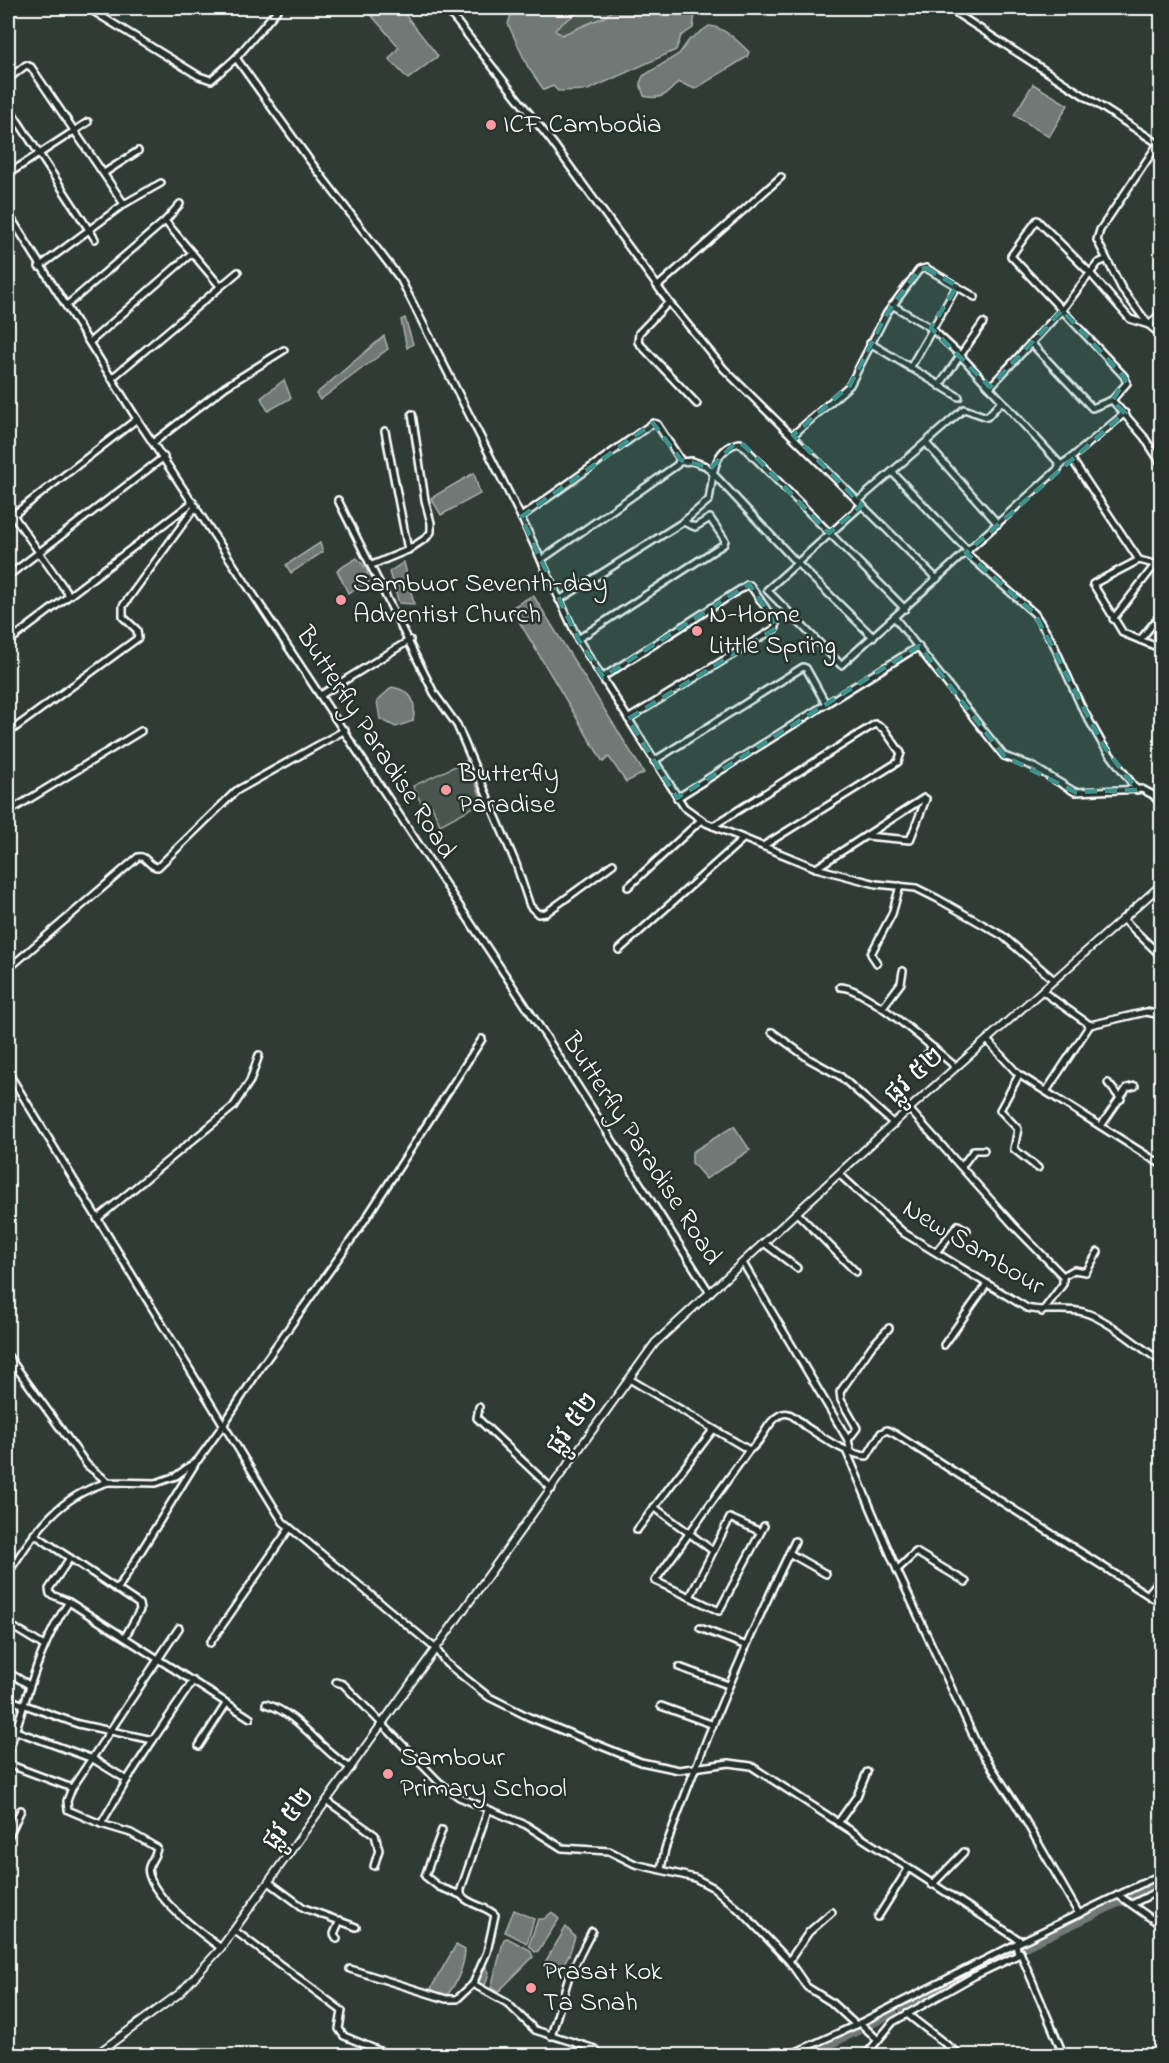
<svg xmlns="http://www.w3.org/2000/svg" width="1169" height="2063" viewBox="0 0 1169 2063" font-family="'Indie Flower','Noto Sans Khmer',sans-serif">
<rect width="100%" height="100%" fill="#2f3b35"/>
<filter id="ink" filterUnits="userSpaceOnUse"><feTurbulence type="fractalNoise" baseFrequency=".0167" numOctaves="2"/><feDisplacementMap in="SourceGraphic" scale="12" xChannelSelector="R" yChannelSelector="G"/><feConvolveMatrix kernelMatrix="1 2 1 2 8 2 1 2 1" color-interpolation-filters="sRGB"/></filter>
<g filter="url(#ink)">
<!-- green -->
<g fill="#4a544f" stroke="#a4aaa7" stroke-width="1.5">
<polygon points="584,8 616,8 604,17 562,35 555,31 559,24"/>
<polygon points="466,761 483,802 440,825 432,806 424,809 413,786"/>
</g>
<!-- water -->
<g fill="#707975" stroke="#a9afac" stroke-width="1.5">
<polygon points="365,8 400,8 438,56 408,79 389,59 399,47"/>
<polygon points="513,8 584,8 556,28 555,31 562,35 604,17 616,8 696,8 693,28 681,36 676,50 588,90 558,91 553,86 544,90 528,67 508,24"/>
<path d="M709,26C724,27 739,42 749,52L747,57L695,89L678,82C669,93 661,101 644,96L640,83L643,76L679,54L689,40Z"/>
<polygon points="1033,84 1068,105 1049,137 1014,115"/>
<polygon points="405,318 413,344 407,348 401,320"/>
<polygon points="384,336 388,349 320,400 316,394"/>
<polygon points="284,380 291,398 268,411 261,398"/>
<polygon points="474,473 480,494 441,515 431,498"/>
<polygon points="320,543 323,552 291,573 286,565"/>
<polygon points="357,558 367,570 369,582 348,593 337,570"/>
<polygon points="404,562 414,604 399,603 389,572"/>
<polygon points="533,595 644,773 626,782 609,757 603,762 511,608"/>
<path d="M392,687C412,691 417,701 413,721L396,727L380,719L377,701Z"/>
<polygon points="734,1126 750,1150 706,1179 692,1163 692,1152"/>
<polygon points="514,1910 534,1919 527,1943 505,1932"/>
<polygon points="552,1912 559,1919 538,1951 535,1952 529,1945 538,1919 544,1919"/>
<polygon points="566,1927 575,1937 569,1955 558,1972 544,1964"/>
<polygon points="507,1938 530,1950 533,1957 498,1992 491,1988 504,1939"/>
<path d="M456,1945L465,1950C464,1966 458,1981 448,1994L440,1996L431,1988Z"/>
<polygon points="484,1963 489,1972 485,1986 479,1986 475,1981"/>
</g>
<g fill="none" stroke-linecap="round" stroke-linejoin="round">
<!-- canal -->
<g stroke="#707975" stroke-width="6">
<polyline points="1131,1897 1162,1883"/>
<polyline points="1025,1948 1121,1903"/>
<polyline points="902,2010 1012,1954"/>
<polyline points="870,2026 895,2013"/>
<polyline points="809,2056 862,2030"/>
</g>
<!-- minor casing -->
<g stroke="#fff" stroke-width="10">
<g id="minor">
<polyline points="88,8 199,76 211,80 236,58 279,8"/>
<polyline points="446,8 552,142 669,302 724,369 937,579"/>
<polyline points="948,8 1162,146"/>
<polyline points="236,58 310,161 401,280 521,517 578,639 684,807 706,823 816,868 876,884 916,888 938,899 1003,936 1054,980"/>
<polyline points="8,79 26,65 31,67 124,204"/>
<polyline points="8,106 95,239"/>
<polyline points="1158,144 1100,230 1097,240 1122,289 1149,325 1162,336"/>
<polyline points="104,173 138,151"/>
<polyline points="8,174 88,122"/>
<polyline points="8,213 137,419 547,1038 710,1293"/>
<polyline points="165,221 220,286"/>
<polyline points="39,267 124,204 161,183"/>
<polyline points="658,286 781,177"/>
<polyline points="669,302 639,333 638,342 697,404"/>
<polyline points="66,306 165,221 180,204"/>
<polyline points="90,342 192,253"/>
<polyline points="870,343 959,397"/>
<polyline points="1032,344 1092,408 1112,400 1127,383 1124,376 1011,256 1037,220 1090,273 1130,319 1149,325 1162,312"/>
<polyline points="910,368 957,286"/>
<polyline points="112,378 238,272"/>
<polyline points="939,386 983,323"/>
<polyline points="990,387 1062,310 1098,263 1105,260"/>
<polyline points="1112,400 1144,437 1162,465"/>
<polyline points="793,435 850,385 887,313 919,270 926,268 975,297"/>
<polyline points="154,442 225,387 284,350"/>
<polyline points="926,443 998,524"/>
<polyline points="1071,458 1125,413"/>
<polyline points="680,462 692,461 706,466 796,562 873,637"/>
<polyline points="1059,466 1071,458 1139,560"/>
<polyline points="892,472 968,551"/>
<polyline points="338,500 434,693 457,725 516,864 530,906 538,914 546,913 613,864"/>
<polyline points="858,501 964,409 987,417 1002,401"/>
<polyline points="862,505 767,590 841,665 1059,468 1059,463 960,355 931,328 892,305"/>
<polyline points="8,508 69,595"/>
<polyline points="521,517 653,423 657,424 680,459 677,465 541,560"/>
<polyline points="8,519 137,419"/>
<path d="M683,522L709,500C713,479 712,447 740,443L905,609"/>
<polyline points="408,550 426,538 431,532 431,523 425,500 412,414"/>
<polyline points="966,553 1035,614 1053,643 1081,706 1103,745 1137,790"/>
<polyline points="372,565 408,550 385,431"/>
<polyline points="1162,566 1139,560 1093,584 1123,633 1162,649"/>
<polyline points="8,576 164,457"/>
<polyline points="559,600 683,522 695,527 710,518 725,540 724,544 578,639"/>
<polyline points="895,618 1004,756 1032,766 1075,792 1142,789 1153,795 1162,806"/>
<polyline points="1113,619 1155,565"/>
<polyline points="1140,640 1162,613"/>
<polyline points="8,642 193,502"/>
<polyline points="603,677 747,585 750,585 776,623 776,628 628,719"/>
<polyline points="321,695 410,640"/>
<polyline points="826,704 919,646"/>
<polyline points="8,733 138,638 137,630 123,617 123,606 196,506"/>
<polyline points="654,761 803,667 806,668 826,704 677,798"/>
<polyline points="8,812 141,731"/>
<polyline points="713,826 875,724 884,729 901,753 898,762 763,846"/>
<polyline points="816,868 924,798 926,799 910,840 866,836"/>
<polyline points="628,887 701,820"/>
<polyline points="1123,919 1162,957"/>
<polyline points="619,950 743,839"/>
<polyline points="877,963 871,954 892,914 900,886"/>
<path d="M8,969L138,857C147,855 148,867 158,867L236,791L345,730"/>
<path d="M840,987C864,986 934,1049 956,1067"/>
<polyline points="1042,991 1090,1025 1146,1012 1162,1015"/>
<polyline points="883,1007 901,983 903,971"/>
<polyline points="772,1032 809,1059 840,1076 894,1124"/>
<polyline points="987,1040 1018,1074 1162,1165"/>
<polyline points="917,1063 934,1048"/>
<polyline points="8,1072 283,1522 436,1649 446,1663 489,1697 529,1717 641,1762 679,1770 729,1763 751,1766 1021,1941"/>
<polyline points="1019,1075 1000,1110 1018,1129 1014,1149 1038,1168"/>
<polyline points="1108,1083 1121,1099"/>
<polyline points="1047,1090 1090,1025"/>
<polyline points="909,1109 1014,1226 1063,1276 1063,1284 1042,1312"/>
<polyline points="1101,1126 1127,1088 1135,1086"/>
<polyline points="962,1166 974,1150 984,1150"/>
<path d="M839,1174L904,1233L1027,1308C1046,1313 1065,1307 1083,1312C1108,1319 1139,1347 1162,1362"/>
<polyline points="797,1213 856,1272"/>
<polyline points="97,1219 233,1107 250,1081 259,1055"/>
<polyline points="764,1243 797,1268"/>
<polyline points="937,1251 958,1225 967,1230"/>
<polyline points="743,1263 848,1440 851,1452"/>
<polyline points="1063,1276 1074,1270 1086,1272 1098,1252"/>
<polyline points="944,1345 987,1284"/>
<polyline points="8,1356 87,1465 108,1482 156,1483 176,1476 198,1460 224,1424 261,1367 359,1229 482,1039"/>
<path d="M631,1380L749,1450C763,1442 766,1422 780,1415C782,1414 786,1413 789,1414C795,1416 802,1424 808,1428C824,1438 847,1455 867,1456L881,1433L887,1430L895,1434L1162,1604"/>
<polyline points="479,1407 477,1418 552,1489"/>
<polyline points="848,1440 857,1428 841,1400 840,1392 872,1346 889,1328"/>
<polyline points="846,1450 897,1570 979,1748 1017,1806 1079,1914"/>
<polyline points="654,1507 713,1551"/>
<polyline points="637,1530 713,1430"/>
<polyline points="761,1532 730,1518 690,1597 719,1611 764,1526"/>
<polyline points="34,1534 139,1604 140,1610 125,1637"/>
<polyline points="789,1553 826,1574"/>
<polyline points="70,1558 49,1589 50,1594 69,1602 250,1718"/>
<polyline points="897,1570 916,1552 966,1582"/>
<path d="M8,1573C36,1531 57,1497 108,1482"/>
<polyline points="117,1590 195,1464"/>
<polyline points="1148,1594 1162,1577"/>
<polyline points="690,1597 655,1581 749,1450"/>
<polyline points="8,1624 44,1646"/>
<polyline points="700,1628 744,1645"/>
<polyline points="210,1643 289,1529"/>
<polyline points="679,1667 728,1685"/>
<polyline points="8,1672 29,1685"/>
<polyline points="336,1682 343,1684 439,1782 459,1797 526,1825 562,1848 609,1851 635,1864 695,1878 714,1888 745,1915 789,1961 807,1987 831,2002 856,2025"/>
<polyline points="8,1699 78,1724 153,1740 193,1681"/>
<path d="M266,1704C300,1714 320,1751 351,1768"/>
<polyline points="661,1706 711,1724"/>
<path d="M16,1731L93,1759L127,1780L101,1824L131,1833L157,1848C156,1858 146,1864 149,1874C155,1900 201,1933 221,1948"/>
<polyline points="199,1746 226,1704"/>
<path d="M8,1752C27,1701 37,1648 69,1602"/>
<polyline points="8,1764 72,1788"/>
<polyline points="127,1780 153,1740"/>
<polyline points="327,1801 375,1835 379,1850 374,1866"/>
<polyline points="838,1823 857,1796 867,1772"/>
<polyline points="101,1824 68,1810 67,1801 72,1788 179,1628"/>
<polyline points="442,1830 425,1876 439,1887 461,1895"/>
<polyline points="8,1838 21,1810"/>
<path d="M661,1869L665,1849C703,1743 746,1642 795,1541"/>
<polyline points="269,1882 304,1908 356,1927"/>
<polyline points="932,1885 964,1852"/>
<polyline points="1118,1895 1162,1926"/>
<polyline points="1132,1904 1162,1889"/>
<polyline points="878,1917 908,1869"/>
<polyline points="234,1930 342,2011 339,2029 344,2036 392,2056"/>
<polyline points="337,1939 334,1934 340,1920"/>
<polyline points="1020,1952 1064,2056"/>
<polyline points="789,1961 809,1932 832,1912"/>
<polyline points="350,1969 446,1999 457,1999 473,1984 507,2003 535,2030 595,2049 600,2056"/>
<path d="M473,1984L487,1952L495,1915C485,1905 470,1906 461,1895V1889L488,1810"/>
<polyline points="907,2014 961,2056"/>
<polyline points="860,2023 877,2039"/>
<polyline points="551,2036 569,1976 592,1931"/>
<polyline points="787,2056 856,2025 1016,1944 1162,1874"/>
<polyline points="865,2056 893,2022 974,1976 1018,1955 1016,1944"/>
</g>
</g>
<!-- tertiary casing -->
<g stroke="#fff" stroke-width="10">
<g id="tertiary">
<polyline points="8,2052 13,2056"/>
<polyline points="94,2056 180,1993 221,1948 655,1343 909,1109 1162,884"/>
</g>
</g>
<!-- minor -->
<use href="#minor" stroke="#26332d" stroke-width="5"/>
<!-- tertiary -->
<use href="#tertiary" stroke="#26332d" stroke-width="6"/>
</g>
</g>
<!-- marked area -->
<path fill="#3f918b" fill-opacity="0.2" stroke="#3f918b" stroke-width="4.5" stroke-dasharray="12 8" stroke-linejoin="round" d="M926,268L957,286L931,328L990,387L1062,310L1126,379L1112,401L1125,413L966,553L1035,614L1103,745L1137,790L1075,792L1004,756L919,646L677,798L628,719L778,627L749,584L603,677L578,639L521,517L653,423L681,460L711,468L733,445H744L829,533L862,505L793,435L850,385L887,313L919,270Z"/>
<!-- markers -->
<g fill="#ff9aa2" stroke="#26332d" stroke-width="2">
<circle cx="491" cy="125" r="6"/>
<circle cx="341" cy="600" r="6"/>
<circle cx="697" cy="631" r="6"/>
<circle cx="446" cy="790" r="6"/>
<circle cx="388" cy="1774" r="6"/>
<circle cx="531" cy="1988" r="6"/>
</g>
<g text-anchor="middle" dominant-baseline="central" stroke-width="5" stroke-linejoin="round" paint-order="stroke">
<!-- poi labels -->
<g font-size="27" fill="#fff" stroke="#26332d" text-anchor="start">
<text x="503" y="125">ICF Cambodia</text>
<text x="353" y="584">Sambuor Seventh-day<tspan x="353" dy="31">Adventist Church</tspan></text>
<text x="709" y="615">N-Home<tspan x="709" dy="31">Little Spring</tspan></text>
<text x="458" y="774">Butterfly<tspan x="458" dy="31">Paradise</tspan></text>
<text x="400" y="1758">Sambour<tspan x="400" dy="31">Primary School</tspan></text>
<text x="543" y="1972">Prasat Kok<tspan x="543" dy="31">Ta Snah</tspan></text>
</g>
<!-- street labels -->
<g font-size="27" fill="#fff" stroke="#26332d">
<text transform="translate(375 743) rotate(57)">Butterfly Paradise Road</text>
<text transform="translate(915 1076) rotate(-42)">ផ្លូវ ៥២</text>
<text transform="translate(641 1149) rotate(57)">Butterfly Paradise Road</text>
<text transform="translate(973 1248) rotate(31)">New Sambour</text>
<text transform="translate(573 1424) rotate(-54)">ផ្លូវ ៥២</text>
<text transform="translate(289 1819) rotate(-54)">ផ្លូវ ៥២</text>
</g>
</g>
<!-- margin -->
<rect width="1169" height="2063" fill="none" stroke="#26332d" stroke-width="30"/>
<rect x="15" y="15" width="1139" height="2033" fill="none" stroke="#fff" stroke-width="2" filter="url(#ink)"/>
</svg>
